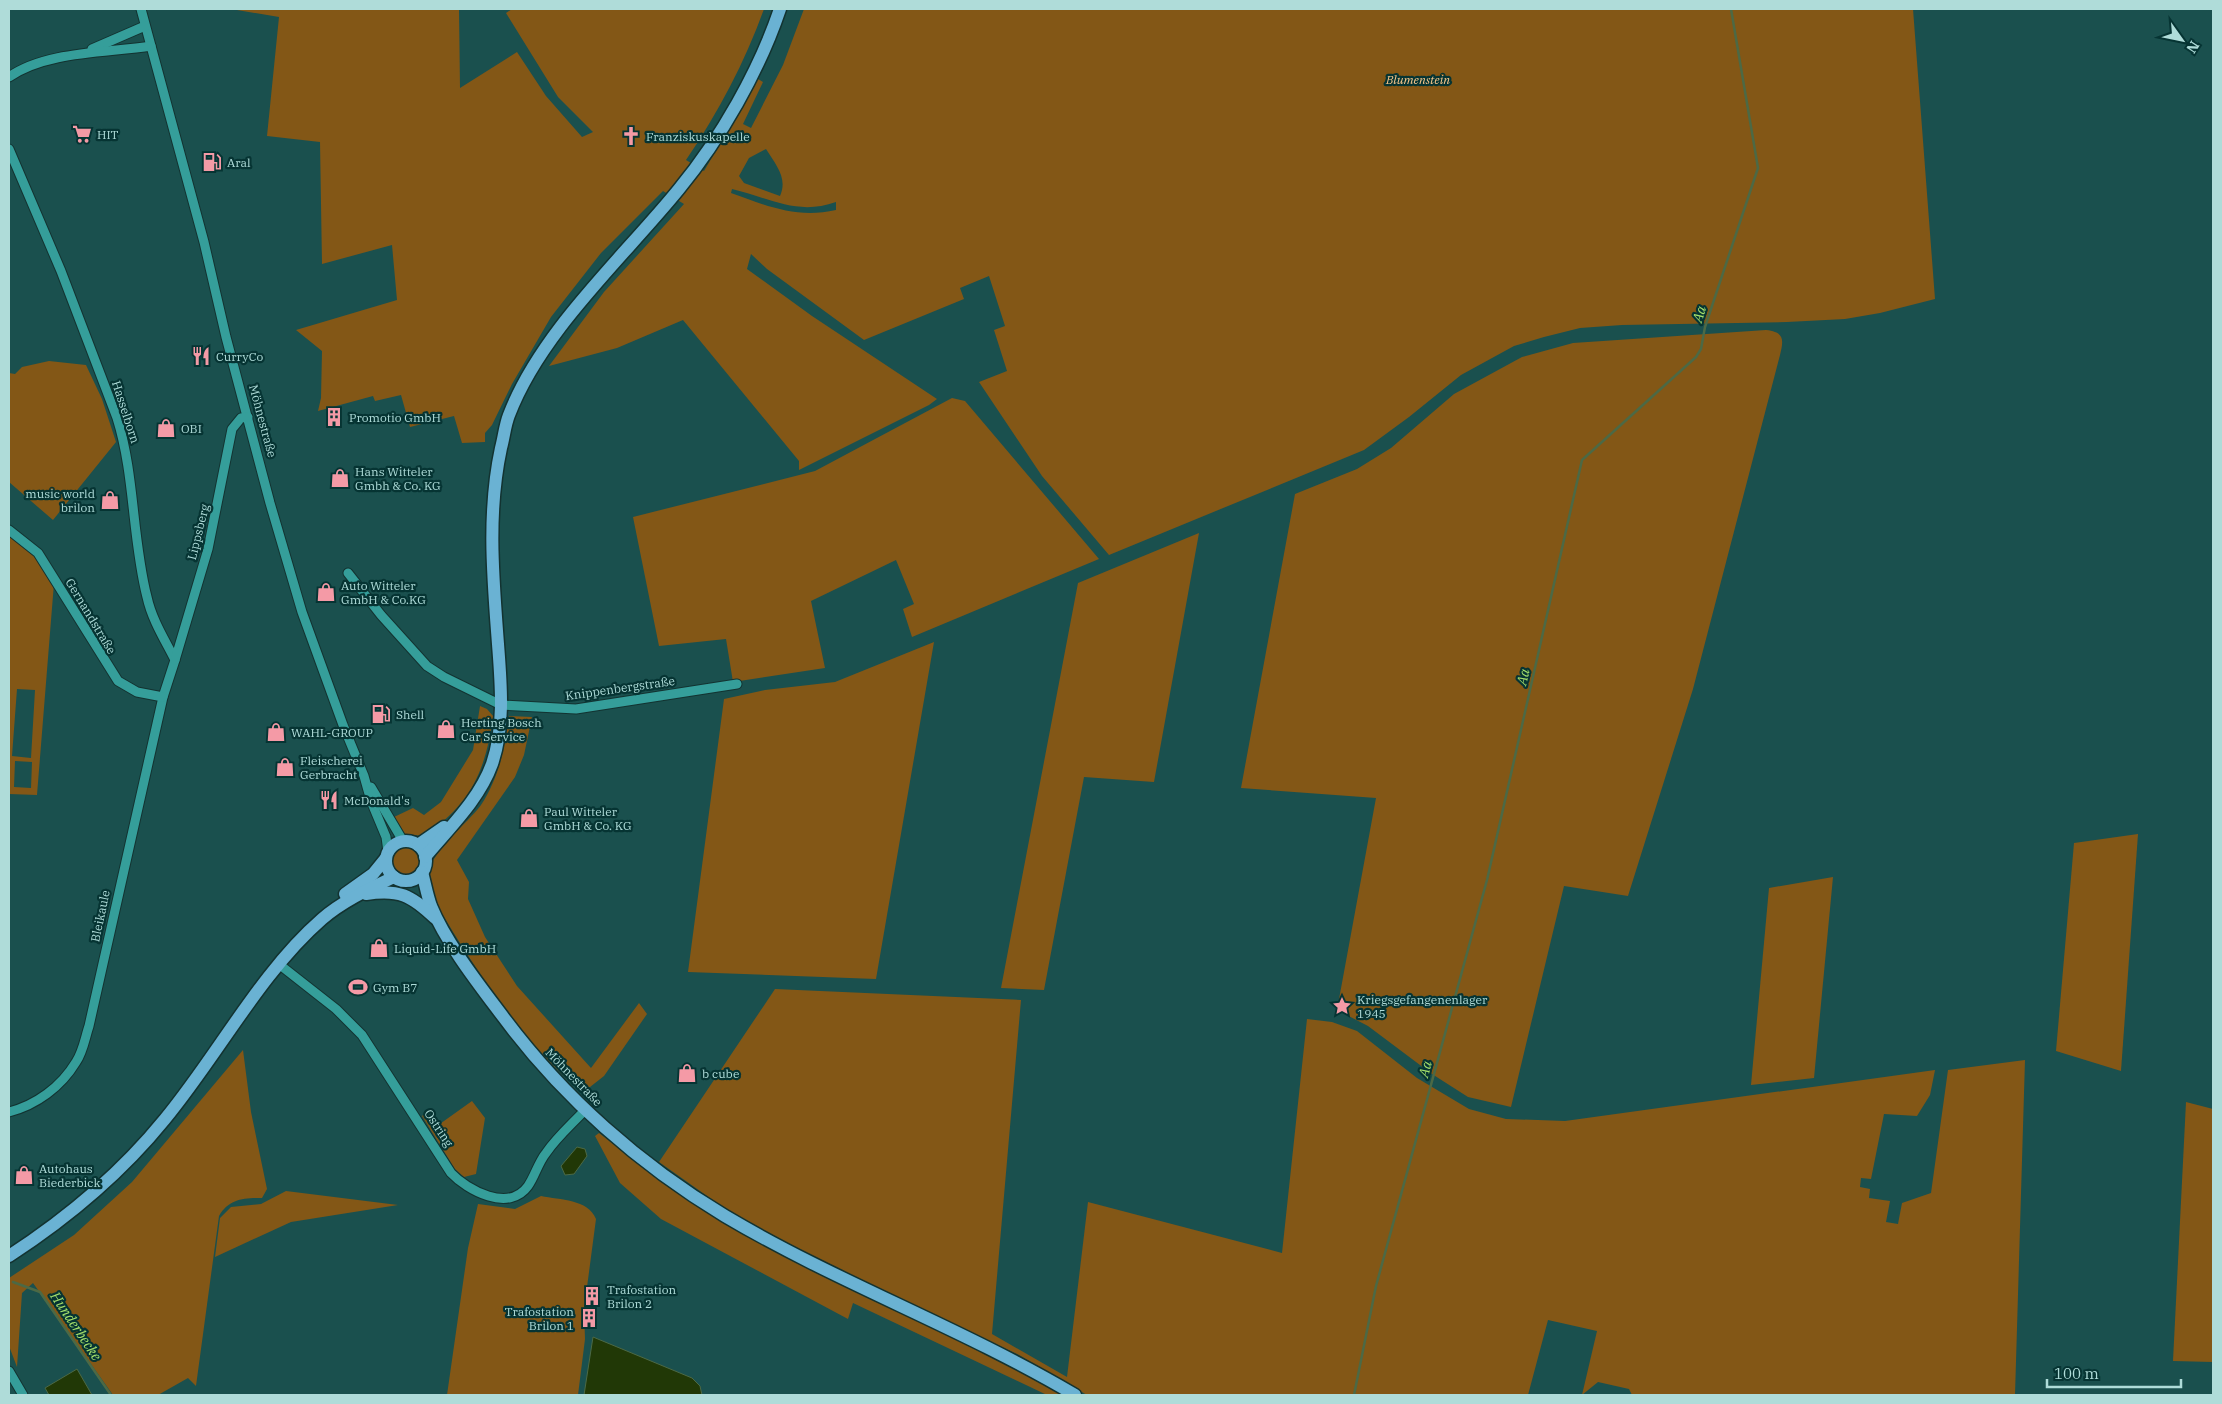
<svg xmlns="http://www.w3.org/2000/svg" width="2222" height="1404" viewBox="0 0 2222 1404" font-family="'IBM Plex Serif',serif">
<rect width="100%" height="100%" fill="#1a504e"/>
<!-- green -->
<g fill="#835716" fill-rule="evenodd">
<path d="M231,9H459L460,88L517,52L546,96L582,137L593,132L558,97L506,13L512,9H764C745,62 718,113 686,160L704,171L758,79L763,82L743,124L751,128L783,65L804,9H1913L1935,299L1880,313L1845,319L1787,322L1622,325L1580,328L1544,337L1514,346L1461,375L1409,417L1364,450L1109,555L1042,476L979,382L1007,371L994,330L1005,326L989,276L960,288L964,299L864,340L767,269L751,254L747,269L812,316L937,399L929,405L799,470V461L683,320L617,348L549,366L604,292L684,204L663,191L601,253L551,317L512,384L492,425L485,433V442L462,443L454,416L410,427L401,395L375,401L373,396L318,411L321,398L322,351L296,330L397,300L392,245L322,264L320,142L267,136L279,17ZM766,149C776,165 788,178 780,196L744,183L739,176L749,158ZM732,189C770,198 797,216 836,202V210C797,219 767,206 731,193Z"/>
<path d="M1766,330C1784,332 1784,339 1780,355L1693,689L1628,896L1564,886L1511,1107L1468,1097L1432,1074L1368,1026L1337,1010L1376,798L1241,788L1295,494L1357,469L1391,448L1454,394L1522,357L1573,343Z"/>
<polygon points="49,361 86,365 102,399 116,442 53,520 9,482 9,373 15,374 22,367"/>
<polygon points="952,398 965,401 1099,559 912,637 903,609 914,604 896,560 811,601 825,668 733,682 726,639 659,646 633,517 815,471"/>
<polygon points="1199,533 1154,782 1084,777 1044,990 1001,988 1078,583"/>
<path d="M9,535L30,548L54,583L37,795L9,794ZM17,689L35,690L31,758L12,756ZM15,761L32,762L31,788L14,787Z"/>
<polygon points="934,642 876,979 688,972 724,699 765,690 835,682"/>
<path d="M480,706L487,709L493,716C486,771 470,806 423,836L405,834L394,817L413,808L424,815L441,802L473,750Z"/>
<path d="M509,716L532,717L524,755L515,777L457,860L469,882L468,899L485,937L517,986L591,1068L639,1003L647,1014L604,1076L590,1087L578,1088C526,1045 488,988 453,932C444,916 426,893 429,873C431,851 468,823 481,805C499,778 505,746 509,716Z"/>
<polygon points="2138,834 2121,1071 2056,1051 2074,843"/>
<circle cx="405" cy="861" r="15"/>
<polygon points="1833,877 1814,1078 1751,1085 1769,888"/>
<polygon points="775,989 1021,1000 992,1334 1067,1377 1088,1202 1282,1253 1307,1019 1332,1022 1357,1031 1417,1078 1469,1109 1506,1119 1565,1121 1935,1070 1930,1095 1917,1116 1884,1114 1871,1179 1861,1178 1860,1187 1870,1189 1869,1198 1890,1201 1886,1222 1898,1224 1902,1203 1931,1193 1948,1070 2025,1060 2015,1395 1632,1395 1629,1389 1598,1382 1582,1395 1597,1331 1548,1320 1528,1395 1087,1395 1019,1355 841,1271 765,1232 724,1208 659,1162"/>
<path d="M243,1050L251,1112L267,1189L262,1198C243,1198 229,1199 219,1216L196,1386L188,1378L158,1395H113L33,1283L22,1293L17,1367L9,1346V1278L74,1235L132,1182Z"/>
<polygon points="472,1101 485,1118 476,1174 464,1177 455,1169 422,1116 426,1113 437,1126"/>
<polygon points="2186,1102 2213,1109 2213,1362 2173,1361"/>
<polygon points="599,1133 676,1192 1014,1367 1065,1395 1047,1395 853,1303 848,1319 661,1219 620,1183 595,1136"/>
<polygon points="286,1191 398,1205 291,1222 215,1257 220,1218 231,1207 261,1204"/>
<path d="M541,1196C560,1200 588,1199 596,1219L584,1310L585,1339L578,1395H447L468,1248L478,1204L515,1209Z"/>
</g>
<!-- water -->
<g fill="#213806" stroke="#4c6945">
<polygon points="577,1147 585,1149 587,1156 574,1174 565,1175 561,1166"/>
<polygon points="593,1337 692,1378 700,1386 702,1395 584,1395"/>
<polygon points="77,1369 92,1395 49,1395 45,1388"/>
</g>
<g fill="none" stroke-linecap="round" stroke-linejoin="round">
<!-- stream -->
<g stroke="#4c6945" stroke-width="2.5">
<polyline points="13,1282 40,1292 111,1395"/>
<polyline points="1354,1395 1376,1286 1487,880 1582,460 1696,357 1701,349 1705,327 1758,168 1731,9"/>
</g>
<!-- minor casing -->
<g stroke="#133331" stroke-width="11">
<g id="minor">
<polyline points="141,9 204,242 226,337 270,503 302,612 343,725 364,776 371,801 386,837 388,852"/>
<polyline points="92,49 145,26"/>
<path d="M9,77C46,51 107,53 151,46"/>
<path d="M9,149L61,271L117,418C135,475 132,539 147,597C152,620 165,640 175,660L163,697L89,1026C85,1038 83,1052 76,1062C61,1087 36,1105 9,1112"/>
<polyline points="9,530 38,553 118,681 137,692 163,697"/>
<polyline points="348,573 381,615 427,666 444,677 501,705 576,709 737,684"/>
<polyline points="175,660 208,549 232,429 241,418 248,417"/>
<polyline points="371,787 403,841"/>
<path d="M280,965L336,1009L362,1035L451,1173C467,1190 509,1213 528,1186C535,1176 538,1163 546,1153C557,1137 572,1124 585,1110"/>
<polyline points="9,1371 23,1395"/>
</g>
</g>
<!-- major casing -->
<g stroke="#133331" stroke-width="15">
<g id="major">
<circle cx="406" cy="861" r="20"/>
<polyline points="418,845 444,827"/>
<path d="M425,857C449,828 479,800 492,764C505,726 501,684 498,644C493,578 487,513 501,448C504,437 505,425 509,415C541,331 623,258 679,189C721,138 759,71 780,9"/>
<path d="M422,872C425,883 427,895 431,906C446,943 480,986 504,1018C563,1097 640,1165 725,1216C838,1283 962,1328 1075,1395"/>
<polyline points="345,894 373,874 386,858"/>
<path d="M366,894C399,889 411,895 435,918"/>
<path d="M9,1256C66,1219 122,1172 165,1119C218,1055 260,973 322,919C343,901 369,889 394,877"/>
</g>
</g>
<!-- minor -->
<use href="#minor" stroke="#359e9a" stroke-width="9"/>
<!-- major -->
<use href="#major" stroke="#6ab2d3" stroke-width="12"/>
</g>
<!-- icons -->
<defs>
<g id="supermarket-bare" transform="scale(1.5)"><path d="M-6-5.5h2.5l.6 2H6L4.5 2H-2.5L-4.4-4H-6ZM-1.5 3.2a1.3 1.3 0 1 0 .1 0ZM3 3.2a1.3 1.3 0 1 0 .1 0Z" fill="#f49aa6" stroke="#063433" stroke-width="2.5" paint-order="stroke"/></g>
<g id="church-bare" transform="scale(1.5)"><path d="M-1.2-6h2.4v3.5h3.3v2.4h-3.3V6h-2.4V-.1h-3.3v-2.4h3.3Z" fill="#f49aa6" stroke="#063433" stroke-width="2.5" paint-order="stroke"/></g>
<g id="fuel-bare" transform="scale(1.5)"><path d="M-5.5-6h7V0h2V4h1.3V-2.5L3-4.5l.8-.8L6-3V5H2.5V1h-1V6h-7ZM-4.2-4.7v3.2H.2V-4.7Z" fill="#f49aa6" stroke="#063433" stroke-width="2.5" paint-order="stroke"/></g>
<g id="restaurant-bare" transform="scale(1.5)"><path d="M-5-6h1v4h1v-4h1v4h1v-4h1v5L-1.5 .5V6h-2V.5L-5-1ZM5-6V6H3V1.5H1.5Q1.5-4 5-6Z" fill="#f49aa6" stroke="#063433" stroke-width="2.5" paint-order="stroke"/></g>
<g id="building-bare" transform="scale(1.5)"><path d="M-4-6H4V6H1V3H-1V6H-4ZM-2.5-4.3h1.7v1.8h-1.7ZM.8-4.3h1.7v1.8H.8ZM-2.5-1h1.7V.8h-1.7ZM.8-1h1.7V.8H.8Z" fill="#f49aa6" stroke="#063433" stroke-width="2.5" paint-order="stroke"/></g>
<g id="shop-bare" transform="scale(1.5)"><path d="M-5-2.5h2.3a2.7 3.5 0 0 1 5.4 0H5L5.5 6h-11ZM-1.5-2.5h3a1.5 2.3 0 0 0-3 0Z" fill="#f49aa6" stroke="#063433" stroke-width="2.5" paint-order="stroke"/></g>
<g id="stadium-bare" transform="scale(1.5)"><path d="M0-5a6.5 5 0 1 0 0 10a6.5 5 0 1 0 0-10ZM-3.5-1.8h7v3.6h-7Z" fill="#f49aa6" stroke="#063433" stroke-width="2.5" paint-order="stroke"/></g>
<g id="sight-bare" transform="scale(1.5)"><path d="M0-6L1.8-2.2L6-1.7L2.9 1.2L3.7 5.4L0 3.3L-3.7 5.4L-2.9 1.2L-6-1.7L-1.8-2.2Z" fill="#f49aa6" stroke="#063433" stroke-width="2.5" paint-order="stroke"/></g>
</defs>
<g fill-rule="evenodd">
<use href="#supermarket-bare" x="82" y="134"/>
<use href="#church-bare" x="631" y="136"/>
<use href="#fuel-bare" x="212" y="162"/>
<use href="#restaurant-bare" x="201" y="356"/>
<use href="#building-bare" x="334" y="417"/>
<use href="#shop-bare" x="166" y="428"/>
<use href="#shop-bare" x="340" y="478"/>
<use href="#shop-bare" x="110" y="500"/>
<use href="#shop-bare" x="326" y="592"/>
<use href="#fuel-bare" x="381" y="714"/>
<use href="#shop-bare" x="446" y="729"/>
<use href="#shop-bare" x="276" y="732"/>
<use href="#shop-bare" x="285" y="767"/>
<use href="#restaurant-bare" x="329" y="800"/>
<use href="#shop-bare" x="529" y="818"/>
<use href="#shop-bare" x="379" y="948"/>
<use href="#stadium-bare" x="358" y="987"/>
<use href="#sight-bare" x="1342" y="1006"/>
<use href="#shop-bare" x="687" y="1073"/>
<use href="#shop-bare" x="24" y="1175"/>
<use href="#building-bare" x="592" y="1296"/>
<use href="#building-bare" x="589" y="1318"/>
</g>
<g text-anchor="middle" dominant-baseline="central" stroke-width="4.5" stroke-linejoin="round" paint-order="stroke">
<!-- park labels -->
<g font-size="12" font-style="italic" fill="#fbc98d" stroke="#063433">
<text x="1418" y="79">Blumenstein</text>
</g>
<!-- poi labels -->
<g font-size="12" fill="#afdcd9" stroke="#063433" text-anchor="start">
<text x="97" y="134">HIT</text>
<text x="646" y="136">Franziskuskapelle</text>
<text x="227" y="162">Aral</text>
<text x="216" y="356">CurryCo</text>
<text x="349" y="417">Promotio GmbH</text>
<text x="181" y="428">OBI</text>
<text x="355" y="471">Hans Witteler<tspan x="355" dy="14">Gmbh &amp; Co. KG</tspan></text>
<text x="95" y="493" text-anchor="end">music world<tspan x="95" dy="14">brilon</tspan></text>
<text x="341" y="585">Auto Witteler<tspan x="341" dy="14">GmbH &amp; Co.KG</tspan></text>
<text x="396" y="714">Shell</text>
<text x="461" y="722">Herting Bosch<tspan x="461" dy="14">Car Service</tspan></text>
<text x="291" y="732">WAHL-GROUP</text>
<text x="300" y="760">Fleischerei<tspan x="300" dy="14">Gerbracht</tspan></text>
<text x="344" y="800">McDonald's</text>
<text x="544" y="811">Paul Witteler<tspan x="544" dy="14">GmbH &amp; Co. KG</tspan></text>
<text x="394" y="948">Liquid-Life GmbH</text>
<text x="373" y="987">Gym B7</text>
<text x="1357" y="999">Kriegsgefangenenlager<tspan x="1357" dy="14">1945</tspan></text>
<text x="702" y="1073">b cube</text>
<text x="39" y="1168">Autohaus<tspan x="39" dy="14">Biederbick</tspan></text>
<text x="607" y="1289">Trafostation<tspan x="607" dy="14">Brilon 2</tspan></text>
<text x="574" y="1311" text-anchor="end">Trafostation<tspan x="574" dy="14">Brilon 1</tspan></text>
</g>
<!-- street labels -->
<g font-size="12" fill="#afdcd9" stroke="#063433">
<text transform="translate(126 412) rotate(72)">Hasselborn</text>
<text transform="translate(263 421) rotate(75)">Möhnestraße</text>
<text transform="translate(198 532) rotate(-76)">Lippsberg</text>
<text transform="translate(91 616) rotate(59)">Gernandstraße</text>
<text transform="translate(620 688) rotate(-8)">Knippenbergstraße</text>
<text transform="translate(100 916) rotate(-78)">Bleikaule</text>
<text transform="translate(574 1077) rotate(46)">Möhnestraße</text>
<text transform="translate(439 1128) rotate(57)">Ostring</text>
</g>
<!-- water labels -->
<g font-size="14" font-style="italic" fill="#a5e06c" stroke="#063433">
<text transform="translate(1699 314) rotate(-73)">Aa</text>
<text transform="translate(1523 677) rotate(-77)">Aa</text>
<text transform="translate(1425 1069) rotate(-75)">Aa</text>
<text transform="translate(76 1326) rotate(56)">Hunderbecke</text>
</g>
</g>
<!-- border -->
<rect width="2222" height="1404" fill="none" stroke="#afdcd9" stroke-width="20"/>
<!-- north arrow -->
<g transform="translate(2182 40) rotate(123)" stroke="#063433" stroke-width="4" paint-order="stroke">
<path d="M0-4L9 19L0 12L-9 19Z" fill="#afdcd9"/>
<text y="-8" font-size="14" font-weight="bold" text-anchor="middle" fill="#afdcd9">N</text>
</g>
<!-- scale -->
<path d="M2047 1379v8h134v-8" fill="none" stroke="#afdcd9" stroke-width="2.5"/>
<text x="2054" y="1379" font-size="15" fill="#afdcd9" stroke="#063433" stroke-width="4" paint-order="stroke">100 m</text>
</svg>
